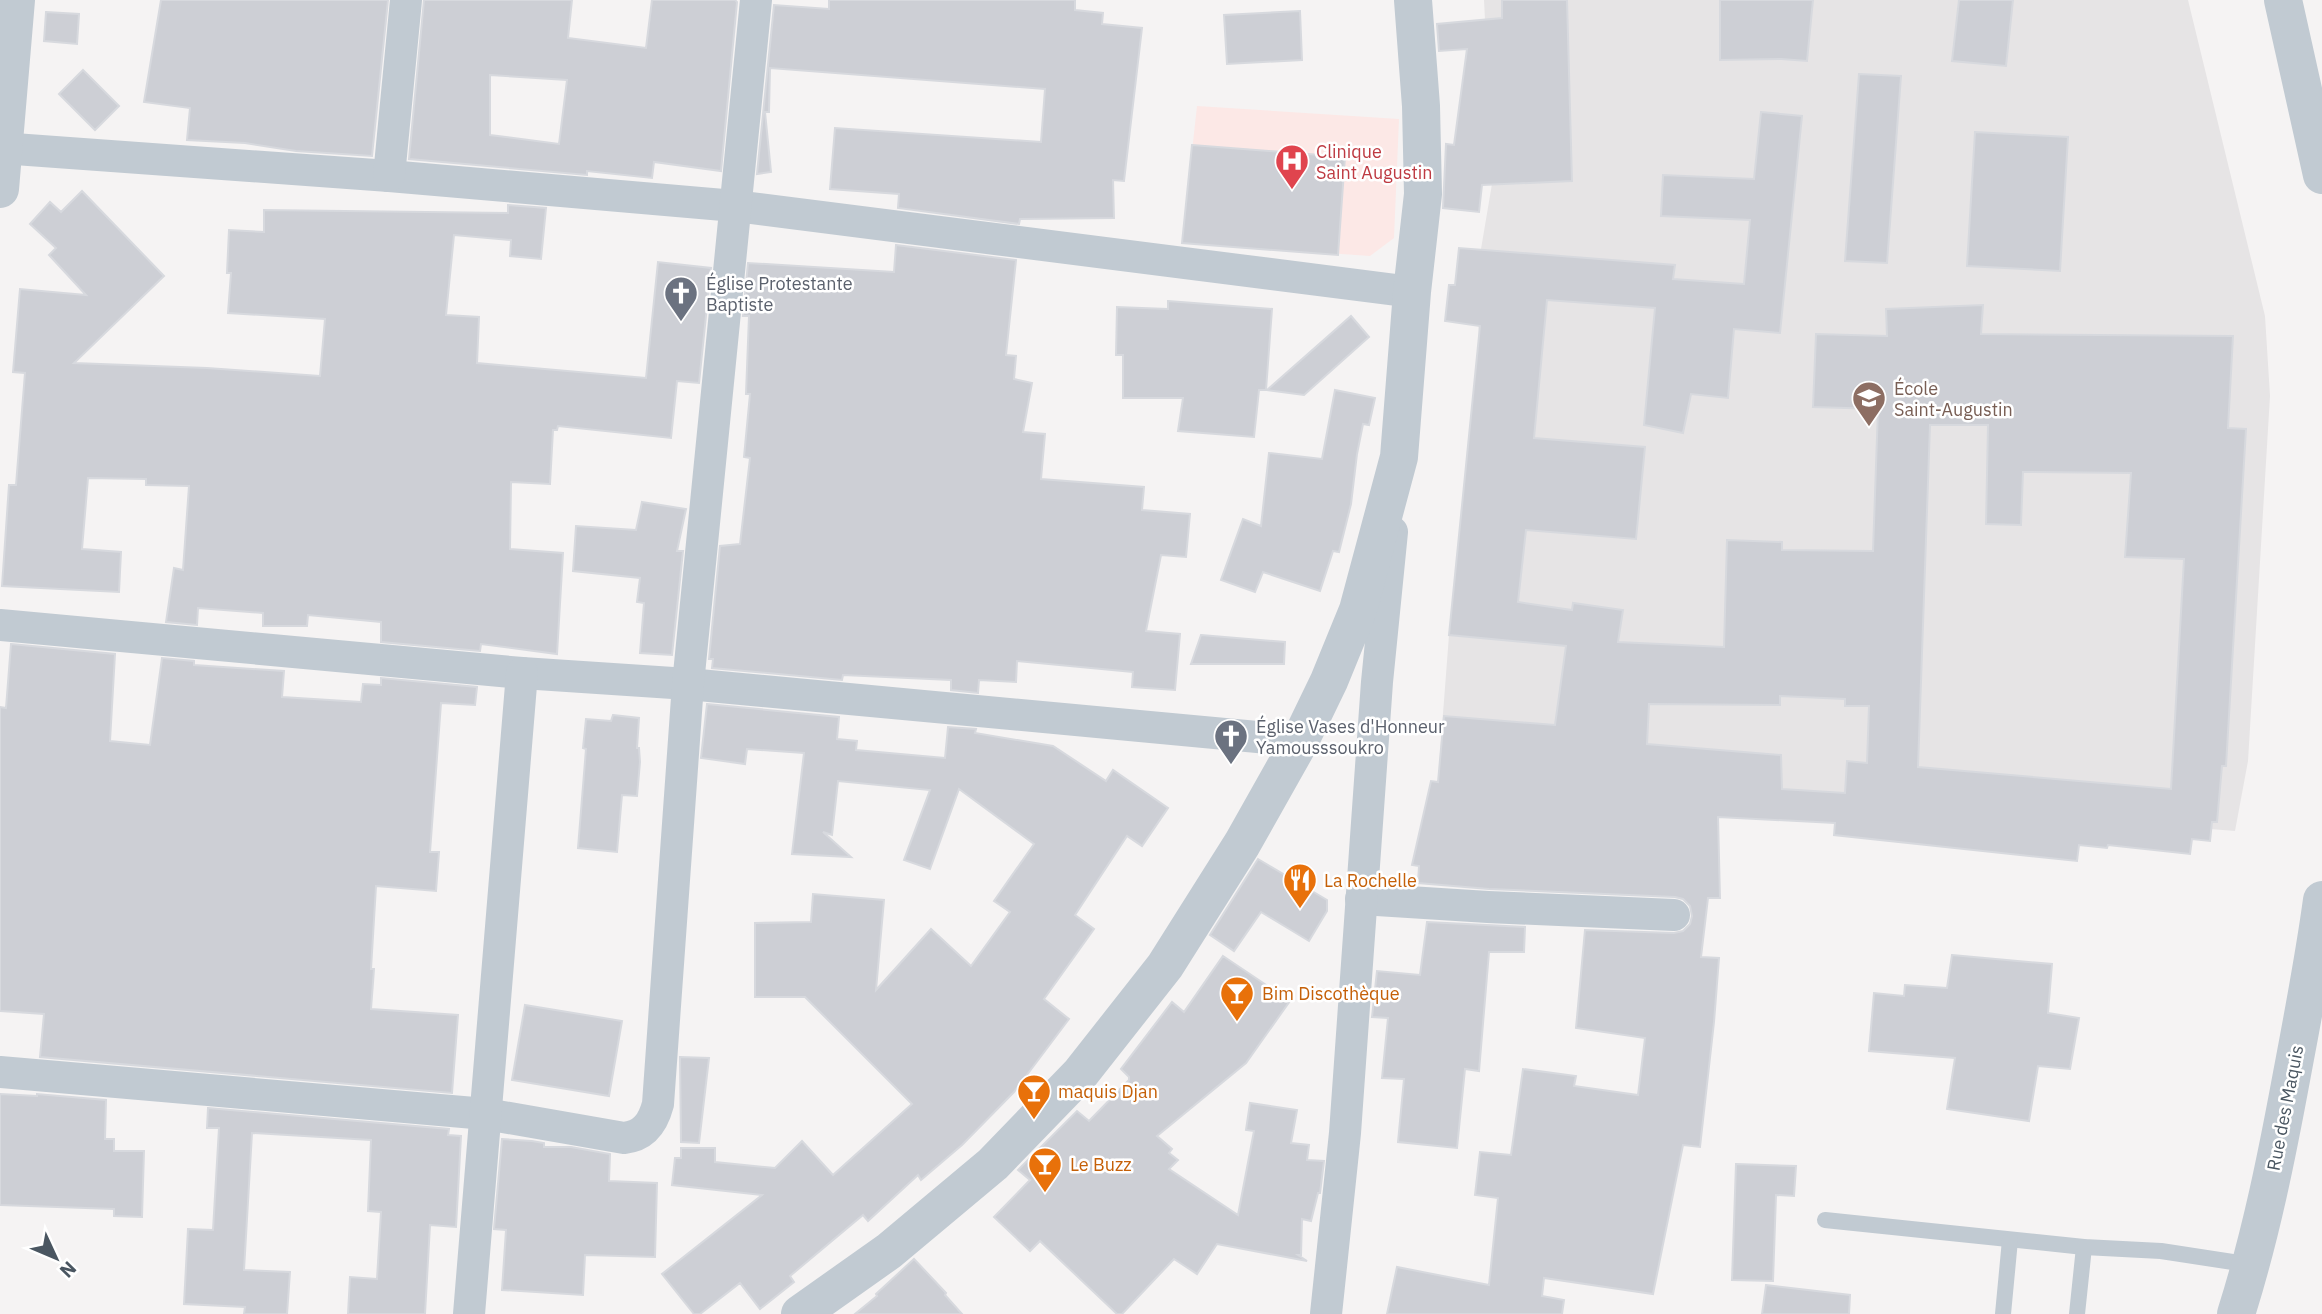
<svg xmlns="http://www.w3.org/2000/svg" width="2322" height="1314" viewBox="0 0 2322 1314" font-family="'IBM Plex Sans',sans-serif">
<rect width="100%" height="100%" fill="#f5f3f3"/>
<!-- education -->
<polygon fill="#e6e4e5" points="1484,0 2188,0 2265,316 2270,396 2248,761 2235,831 1439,766 1449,635 1479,338 1477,294 1481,249 1493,178"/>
<!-- medical -->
<polygon fill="#fce8e6" points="1197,106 1399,119 1394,238 1370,256 1182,243"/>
<!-- building -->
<g fill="#cdcfd5" stroke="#d7d9de" stroke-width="2" fill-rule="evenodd">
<polygon points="161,0 388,0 372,156 296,151 245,143 187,140 190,108 144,102"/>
<path d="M424,0H572L568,38L646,48L652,0H735L737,2L721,171L654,162L652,178L587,171V175L409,159ZM490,75L567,80L559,144L490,135Z"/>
<polygon points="829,0 1075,0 1075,10 1103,13 1102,24 1142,28 1124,181 1113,180 1114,218 1020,219 1019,224 898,208 899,194 830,189 835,128 1041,142 1045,89 770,68 769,112 765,112 771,172 757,174 774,5 829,9"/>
<polygon points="1502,0 1567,0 1572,181 1482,185 1479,212 1443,208 1446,144 1454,145 1467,49 1439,51 1437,24 1502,18"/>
<polygon points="1720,0 1813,0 1807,61 1781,59 1720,60"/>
<polygon points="1959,0 2013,0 2006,66 1952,61"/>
<polygon points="1300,11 1302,60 1227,64 1224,15"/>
<polygon points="46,12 79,14 77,44 44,41"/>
<polygon points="83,70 119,106 95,130 59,94"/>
<polygon points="1859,74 1901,76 1887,263 1845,261"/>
<path d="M1761,112L1802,116L1780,333L1734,329L1728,398L1691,394L1683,433L1644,425L1655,308L1547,300L1534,438L1645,447L1636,539L1526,530L1518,602L1572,610L1573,603L1623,610L1618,642L1724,647L1727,540L1782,542V550L1873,551L1878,409L1813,407L1816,334L1887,336L1886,309L1983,305L1981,334L2233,336L2228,428L2246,429L2226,766H2222L2217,822H2212L2210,841L2192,839L2190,854L2108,845L2107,848L2079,845L2077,861L1834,835L1835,823L1718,817L1720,898H1708L1701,957L1719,958L1714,1022L1700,1147L1683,1145L1653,1294L1544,1278L1542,1296L1564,1300L1562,1314H1387L1397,1267L1489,1285L1498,1198L1475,1195L1480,1152L1511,1155L1523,1069L1576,1076L1574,1086L1638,1095L1645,1038L1576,1028L1585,930L1674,933L1683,931L1690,924L1692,916L1690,906L1683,899L1675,897L1489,889L1418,883L1419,866L1412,865L1431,781L1438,782L1444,716L1555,725L1566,646L1449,635L1480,326L1445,321L1449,285H1455L1459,248L1675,265L1673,279L1744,284L1750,220L1661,216L1663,175L1754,179ZM1930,425H1988L1986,524L2021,525L2023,472L2131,473L2125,557L2184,559L2171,789L1918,767ZM1780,696L1845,699V706H1869L1867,763L1847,761L1845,793L1782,789L1781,755L1647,744L1649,704L1780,705Z"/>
<polygon points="1975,132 2068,137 2060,271 1967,266"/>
<polygon points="1192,145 1345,157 1338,255 1182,243"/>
<polygon points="82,191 164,276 74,363 207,368 320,376 325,319 228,313 231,273 227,273 229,230 264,232 264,210 508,213 508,205 546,208 541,259 510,256 511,240 454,235 446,315 479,317 477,363 646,378 658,262 711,268 699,383 677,381 671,438 558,426 557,430 553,430 550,484 511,482 510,549 563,553 557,654 481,644 480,651 381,642 381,622 308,615 307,626 263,626 263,613 198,608 197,625 166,622 174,568 183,570 189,486 146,485 146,479 88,478 82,549 121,552 119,592 2,586 9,485 16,485 25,373 13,372 20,289 86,295 49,255 56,248 30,224 50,202 61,212"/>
<polygon points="896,245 1016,260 1006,355 1016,356 1014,379 1032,383 1023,432 1045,434 1041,479 1144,487 1142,510 1190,514 1186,557 1161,555 1146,631 1180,634 1175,690 1132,687 1133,672 1017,661 1016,682 979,680 978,693 951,690 951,680 843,675 842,680 712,668 713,659 709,659 720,546 740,544 750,458 744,457 750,394 746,394 749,316 743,316 748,263 894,272"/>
<polygon points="1168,301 1272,309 1266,390 1259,390 1254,437 1178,431 1183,398 1123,398 1123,355 1116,355 1117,307 1168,309"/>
<polygon points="1351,316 1369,337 1304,395 1267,390"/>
<polygon points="1335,390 1375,398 1369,425 1363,424 1357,454 1351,504 1339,552 1333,551 1320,591 1263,572 1255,592 1221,580 1243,519 1261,526 1269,453 1322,459"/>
<polygon points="642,502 686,509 677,551 683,551 672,655 640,653 644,603 637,602 640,578 573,571 576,526 636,530"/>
<polygon points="1201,635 1285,642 1284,664 1191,664"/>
<polygon points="11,644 115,654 110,741 150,745 162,658 194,661 194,665 284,671 282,697 361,702 363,684 381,685 381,678 477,687 475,705 441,703 430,852 439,852 436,891 376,886 371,969 374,969 371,1009 458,1015 452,1093 40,1057 44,1014 0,1011 0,707 6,708"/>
<polygon points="707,704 839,717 837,739 857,741 856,750 945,758 948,727 976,729 975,733 1053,746 1106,781 1113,770 1168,808 1142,846 1127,836 1075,915 1094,929 1044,999 1069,1019 1014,1092 962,1145 921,1180 918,1175 868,1221 863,1215 790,1276 794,1282 760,1309 740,1283 700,1314 694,1314 662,1274 762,1195 672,1185 675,1158 681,1158 681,1148 715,1148 715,1162 775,1168 802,1141 833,1175 912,1104 805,997 755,997 755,923 811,922 813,894 884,900 876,990 931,929 971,966 1010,912 994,901 1034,844 959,789 930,869 904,860 930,790 838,781 832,835 823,832 851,857 792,854 804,753 747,749 745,764 701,758"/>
<polygon points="613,715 639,718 637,748 639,748 640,762 637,796 622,795 617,852 578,848 586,749 583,748 586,719 611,721"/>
<polygon points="1258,859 1327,900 1327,911 1309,941 1261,912 1234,951 1210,935"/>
<polygon points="1427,922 1525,927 1524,952 1489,952 1479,1071 1465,1069 1457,1148 1398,1142 1404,1079 1382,1078 1388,1018 1372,1017 1377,971 1420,975"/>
<polygon points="1952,955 2052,964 2048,1013 2079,1018 2070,1069 2038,1066 2029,1121 1947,1109 1955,1058 1869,1051 1874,993 1904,996 1905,985 1947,988"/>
<polygon points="1223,956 1290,1001 1246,1063 1157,1136 1172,1149 1169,1153 1178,1160 1169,1169 1238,1215 1254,1131 1246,1130 1250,1103 1297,1110 1291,1143 1309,1145 1307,1160 1324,1161 1320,1193 1318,1193 1311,1221 1302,1219 1301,1255 1298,1255 1307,1261 1217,1244 1197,1274 1174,1259 1122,1314 1117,1314 1040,1241 1030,1251 994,1217 1030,1180 1018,1170 1077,1111 1089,1121 1129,1080 1129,1077 1121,1069 1172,1002 1184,1012"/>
<polygon points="525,1005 622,1021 609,1096 512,1080"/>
<polygon points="680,1057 709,1058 699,1143 681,1142"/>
<polygon points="0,1094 37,1096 37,1094 106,1100 105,1139 114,1139 114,1151 144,1151 142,1217 114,1216 114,1209 0,1205"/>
<polygon points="208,1108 449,1129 448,1135 461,1136 456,1227 430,1225 425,1314 348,1314 350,1277 377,1279 381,1212 368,1211 371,1140 252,1133 244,1270 290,1272 287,1314 244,1314 245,1307 184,1304 188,1229 213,1230 219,1128 207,1128"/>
<polygon points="502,1139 532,1141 544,1143 544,1147 571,1147 610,1154 609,1181 657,1183 655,1257 585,1255 583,1295 502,1290 506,1230 494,1229"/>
<polygon points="1736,1164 1796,1166 1794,1196 1776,1195 1773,1281 1732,1280"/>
<polygon points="914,1259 946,1293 945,1295 962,1314 855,1314 877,1296 876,1294"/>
<polygon points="1766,1285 1850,1295 1849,1314 1762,1314"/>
</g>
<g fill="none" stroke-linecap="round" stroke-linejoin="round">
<!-- service -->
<g stroke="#c1cad2" stroke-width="16">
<polyline points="1825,1220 2084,1247 2161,1251 2252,1265"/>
<polyline points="2003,1314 2010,1240"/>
<polyline points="2077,1314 2084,1247"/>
</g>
<!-- minor -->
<g stroke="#c1cad2" stroke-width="32">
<polyline points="0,148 389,176 735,206 1412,292"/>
<polyline points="389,176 406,0"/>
<polyline points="0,625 522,673 688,684 1300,741"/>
<polyline points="1361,899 1488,907 1674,915"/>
<path d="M0,1072L486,1114L624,1138C644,1136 653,1123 658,1104L688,684L756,0"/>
<polyline points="469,1314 522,673"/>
<polyline points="1326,1314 1345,1133 1377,682 1392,532"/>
</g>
<!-- tertiary -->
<g stroke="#c1cad2" stroke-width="38">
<polyline points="2283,0 2322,175"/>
<polyline points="0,189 16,0"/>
<polyline points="800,1314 889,1251 993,1164 1080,1074 1165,966 1242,844 1300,741 1329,681 1358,610 1399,457 1412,292 1423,194 1421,106 1413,0"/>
<path d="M2236,1314C2261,1235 2277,1155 2292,1074C2303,1016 2314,959 2322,900"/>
</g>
</g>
<!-- icons -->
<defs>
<g id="hospital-pin" transform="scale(1.75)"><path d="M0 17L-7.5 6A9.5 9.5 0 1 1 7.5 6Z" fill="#e0444e" stroke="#fff"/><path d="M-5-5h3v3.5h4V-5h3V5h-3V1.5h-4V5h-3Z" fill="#fff"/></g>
<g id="church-pin" transform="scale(1.75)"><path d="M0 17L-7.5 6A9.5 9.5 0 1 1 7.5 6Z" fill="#6b7280" stroke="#fff"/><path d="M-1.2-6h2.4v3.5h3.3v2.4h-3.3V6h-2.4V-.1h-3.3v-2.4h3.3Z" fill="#fff"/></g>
<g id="school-pin" transform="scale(1.75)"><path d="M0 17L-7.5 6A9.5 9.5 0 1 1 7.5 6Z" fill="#8d6e63" stroke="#fff"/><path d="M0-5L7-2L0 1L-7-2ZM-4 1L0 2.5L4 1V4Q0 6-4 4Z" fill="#fff"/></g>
<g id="restaurant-pin" transform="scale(1.75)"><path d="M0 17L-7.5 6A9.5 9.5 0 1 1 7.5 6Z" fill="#e8710a" stroke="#fff"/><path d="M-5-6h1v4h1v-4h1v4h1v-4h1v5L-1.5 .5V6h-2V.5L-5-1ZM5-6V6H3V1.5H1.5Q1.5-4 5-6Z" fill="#fff"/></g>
<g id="bar-pin" transform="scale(1.75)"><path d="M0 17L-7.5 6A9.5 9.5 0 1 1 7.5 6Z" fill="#e8710a" stroke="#fff"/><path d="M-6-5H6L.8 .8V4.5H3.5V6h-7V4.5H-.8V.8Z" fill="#fff"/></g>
</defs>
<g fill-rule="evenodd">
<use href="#hospital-pin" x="1292" y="161"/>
<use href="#church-pin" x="681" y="293"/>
<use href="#school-pin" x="1869" y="398"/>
<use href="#church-pin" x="1231" y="736"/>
<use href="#restaurant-pin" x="1300" y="880"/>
<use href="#bar-pin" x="1237" y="993"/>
<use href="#bar-pin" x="1034" y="1091"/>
<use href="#bar-pin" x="1045" y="1164"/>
</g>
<g text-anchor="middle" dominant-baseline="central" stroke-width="5" stroke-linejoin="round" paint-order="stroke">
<!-- health labels -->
<g font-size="18" fill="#be3a42" stroke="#fff" text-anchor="start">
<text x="1316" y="151">Clinique<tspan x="1316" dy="21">Saint Augustin</tspan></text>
</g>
<!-- worship labels -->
<g font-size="18" fill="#5b616d" stroke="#fff" text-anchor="start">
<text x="706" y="283">Église Protestante<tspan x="706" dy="21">Baptiste</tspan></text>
<text x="1256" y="726">Église Vases d'Honneur<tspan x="1256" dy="21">Yamousssoukro</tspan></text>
</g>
<!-- education labels -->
<g font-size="18" fill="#785e54" stroke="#fff" text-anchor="start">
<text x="1894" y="388">École<tspan x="1894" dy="21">Saint-Augustin</tspan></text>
</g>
<!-- food labels -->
<g font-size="18" fill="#c56008" stroke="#fff" text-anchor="start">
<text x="1324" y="880">La Rochelle</text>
<text x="1262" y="993">Bim Discothèque</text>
<text x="1058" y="1091">maquis Djan</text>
<text x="1070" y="1164">Le Buzz</text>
</g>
<!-- street labels -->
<g font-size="18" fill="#4a5661" stroke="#fff">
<text transform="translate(2285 1108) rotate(-79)">Rue des Maquis</text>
</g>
</g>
<!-- north arrow -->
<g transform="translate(56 1258) rotate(134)" stroke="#ffffff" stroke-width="5" paint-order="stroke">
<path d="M0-5L12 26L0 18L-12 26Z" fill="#4a5661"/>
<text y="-10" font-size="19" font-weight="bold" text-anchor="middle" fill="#4a5661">N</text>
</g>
</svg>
